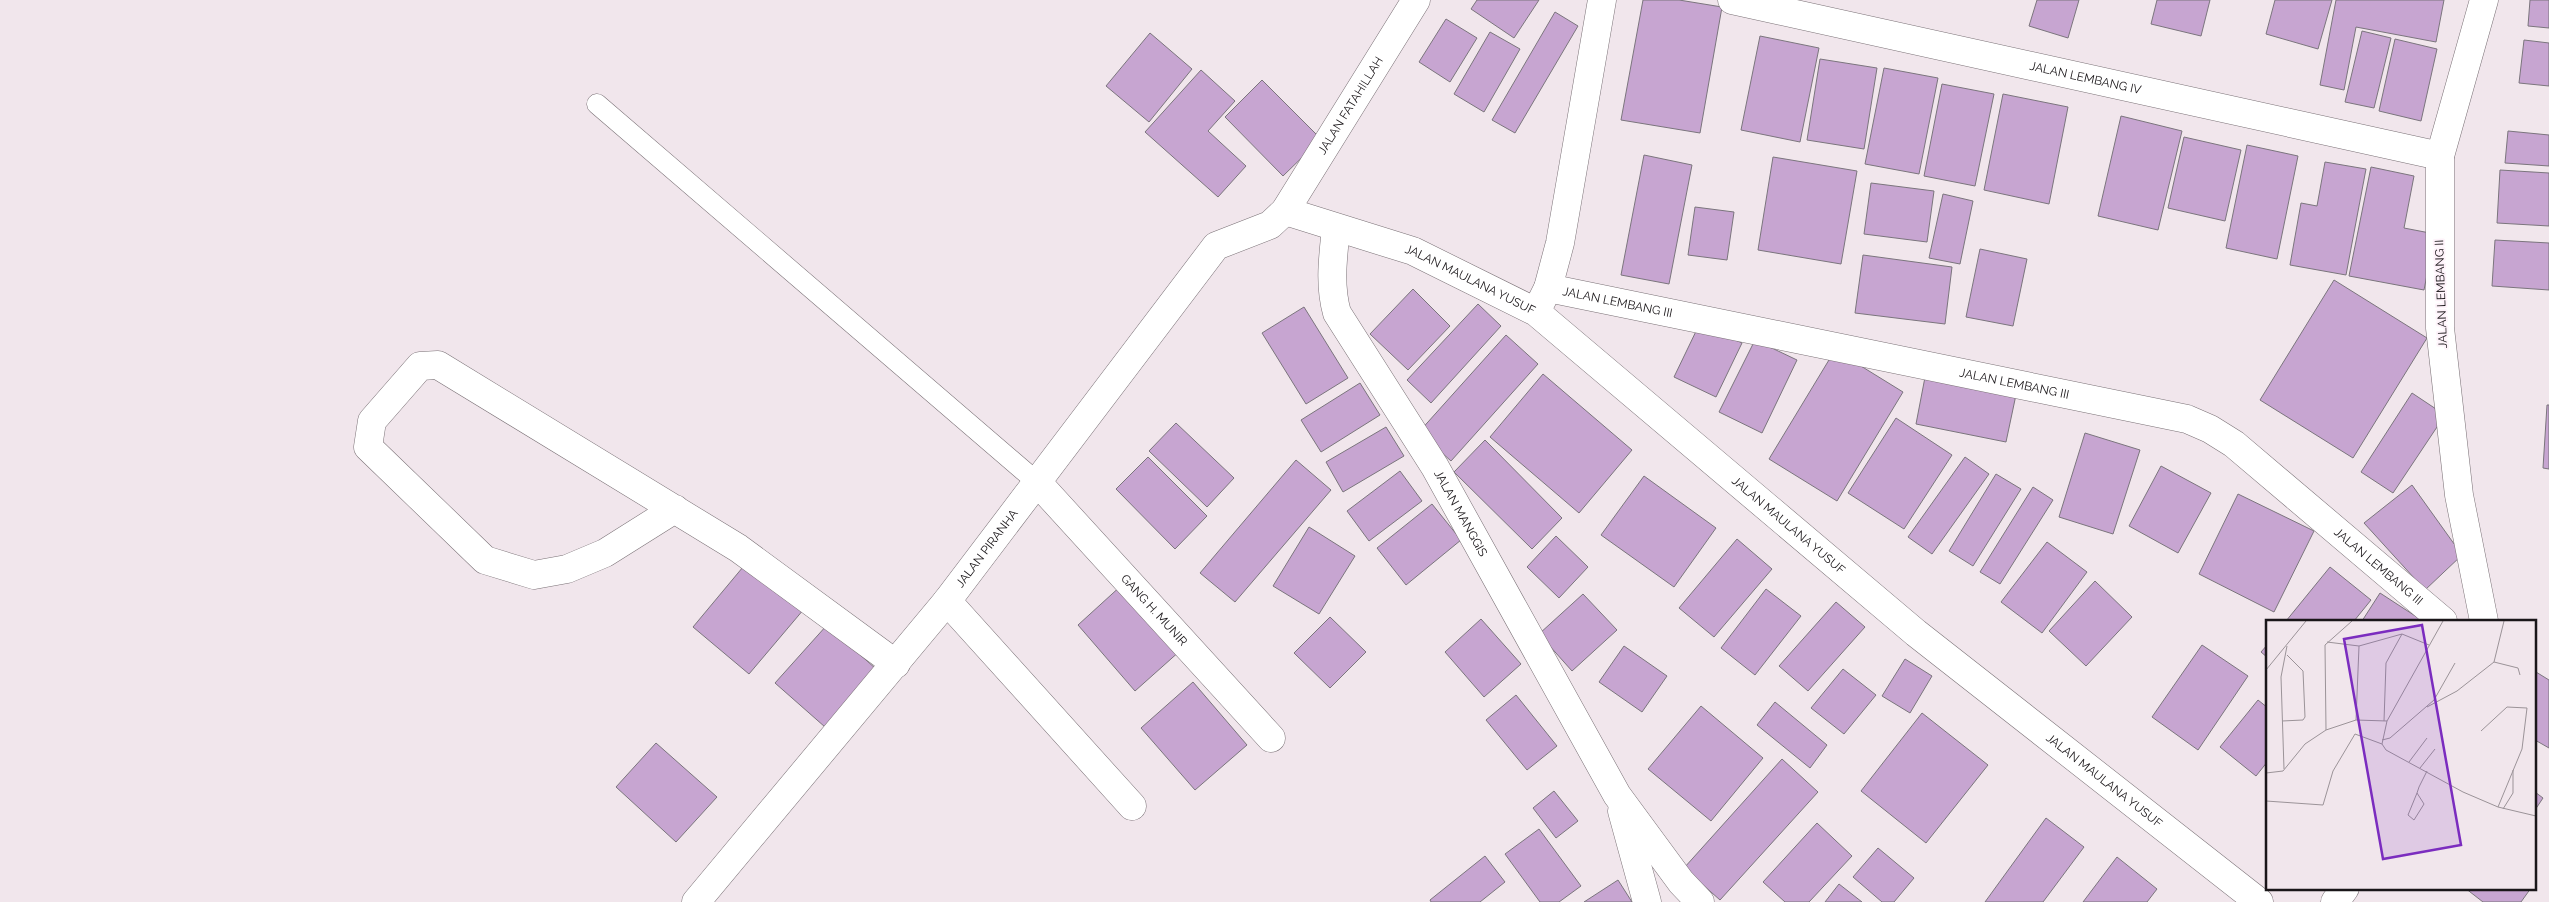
<svg xmlns="http://www.w3.org/2000/svg" width="2549" height="902" viewBox="0 0 2549 902" font-family="Raleway,sans-serif">
<rect width="100%" height="100%" fill="#f1e6ec"/>
<!-- building -->
<g fill="#c7a5d1" stroke="#7b757d">
<polygon points="1477,0 1539,0 1514,38 1471,9"/>
<polygon points="1643,0 1679,0 1722,7 1700,133 1621,120"/>
<polygon points="2037,0 2079,0 2068,38 2029,26"/>
<polygon points="2157,0 2210,0 2201,36 2151,24"/>
<polygon points="2275,0 2332,0 2318,49 2266,34"/>
<polygon points="2336,0 2444,0 2436,42 2356,27 2344,90 2320,85"/>
<polygon points="2530,0 2549,0 2549,28 2528,26"/>
<polygon points="1555,12 1578,26 1515,133 1492,120"/>
<polygon points="1446,19 1477,38 1450,82 1419,62"/>
<polygon points="2362,31 2391,38 2374,108 2345,102"/>
<polygon points="1490,32 1520,49 1484,112 1454,94"/>
<polygon points="1150,33 1192,69 1149,122 1106,86"/>
<polygon points="1760,36 1819,48 1800,142 1741,130"/>
<polygon points="2395,39 2437,49 2421,121 2379,111"/>
<polygon points="2524,40 2549,43 2549,86 2519,83"/>
<polygon points="1820,59 1877,68 1864,149 1807,140"/>
<polygon points="1884,68 1938,78 1919,174 1865,164"/>
<polygon points="1201,70 1235,101 1208,131 1246,166 1218,197 1145,132"/>
<polygon points="1262,80 1321,139 1283,176 1225,117"/>
<polygon points="1942,84 1994,94 1975,186 1924,176"/>
<polygon points="2003,94 2068,107 2049,204 1984,190"/>
<polygon points="2121,116 2182,131 2158,230 2098,216"/>
<polygon points="2508,131 2549,135 2549,166 2505,163"/>
<polygon points="2184,137 2241,150 2225,221 2168,208"/>
<polygon points="2247,145 2298,156 2277,259 2226,248"/>
<polygon points="1644,155 1692,165 1669,284 1621,275"/>
<polygon points="1773,157 1857,171 1841,264 1758,250"/>
<polygon points="2325,162 2366,169 2346,275 2290,265 2301,203 2317,206"/>
<polygon points="2371,167 2414,176 2404,228 2435,234 2424,290 2349,276"/>
<polygon points="2500,170 2549,173 2549,226 2497,223"/>
<polygon points="1871,183 1934,191 1927,242 1864,234"/>
<polygon points="1943,194 1973,201 1960,264 1929,258"/>
<polygon points="1695,207 1734,212 1727,260 1688,255"/>
<polygon points="2495,240 2549,243 2549,290 2492,286"/>
<polygon points="1980,249 2027,259 2013,326 1966,317"/>
<polygon points="1863,255 1952,267 1945,324 1855,313"/>
<polygon points="2334,280 2427,338 2353,458 2260,400"/>
<polygon points="1413,289 1450,326 1408,370 1370,334"/>
<polygon points="1478,304 1501,326 1431,403 1407,380"/>
<polygon points="1304,307 1348,378 1306,404 1262,333"/>
<polygon points="1700,323 1742,343 1716,397 1674,377"/>
<polygon points="1506,335 1538,364 1451,461 1419,432"/>
<polygon points="1755,340 1797,360 1762,433 1719,412"/>
<polygon points="1835,350 1903,392 1837,501 1769,459"/>
<polygon points="1926,372 2017,390 2006,442 1916,424"/>
<polygon points="1543,374 1632,450 1579,513 1490,437"/>
<polygon points="1360,383 1380,415 1321,452 1301,420"/>
<polygon points="2412,393 2445,415 2393,493 2361,472"/>
<polygon points="2547,405 2549,405 2549,469 2543,468"/>
<polygon points="1896,418 1952,455 1904,529 1848,493"/>
<polygon points="1176,423 1234,478 1207,507 1149,451"/>
<polygon points="1386,427 1404,456 1343,492 1326,462"/>
<polygon points="2085,433 2140,450 2113,534 2059,517"/>
<polygon points="1485,440 1562,518 1532,549 1454,472"/>
<polygon points="1148,457 1207,516 1175,549 1116,489"/>
<polygon points="1965,457 1989,474 1932,554 1908,537"/>
<polygon points="1296,460 1331,490 1235,602 1200,573"/>
<polygon points="2161,466 2211,493 2178,553 2129,526"/>
<polygon points="1400,471 1422,501 1369,541 1347,511"/>
<polygon points="1996,474 2021,489 1973,566 1949,551"/>
<polygon points="1644,476 1716,528 1674,587 1601,535"/>
<polygon points="2412,485 2462,555 2425,590 2364,523"/>
<polygon points="2033,487 2053,500 2000,584 1980,572"/>
<polygon points="2238,494 2314,531 2274,612 2199,574"/>
<polygon points="1432,504 1461,540 1406,585 1377,548"/>
<polygon points="1309,527 1355,556 1319,614 1273,586"/>
<polygon points="1556,536 1588,567 1559,598 1527,567"/>
<polygon points="1737,539 1772,569 1714,637 1679,608"/>
<polygon points="2047,542 2087,572 2042,633 2001,602"/>
<polygon points="748,561 804,609 749,674 693,627"/>
<polygon points="2330,567 2371,600 2354,621 2286,621"/>
<polygon points="2095,581 2132,617 2086,666 2049,631"/>
<polygon points="1123,584 1181,650 1135,691 1078,625"/>
<polygon points="1766,589 1801,616 1755,675 1721,648"/>
<polygon points="2380,593 2423,621 2362,621"/>
<polygon points="1583,594 1617,630 1572,671 1539,634"/>
<polygon points="1836,602 1865,627 1808,691 1779,666"/>
<polygon points="1330,617 1366,652 1330,688 1294,653"/>
<polygon points="1481,619 1521,664 1484,697 1445,652"/>
<polygon points="827,625 876,669 825,727 775,683"/>
<polygon points="2268,644 2268,658 2261,652"/>
<polygon points="2202,645 2248,676 2198,750 2152,717"/>
<polygon points="1624,646 1667,676 1642,712 1599,682"/>
<polygon points="1905,659 1932,676 1910,713 1882,696"/>
<polygon points="1843,669 1876,695 1844,734 1811,708"/>
<polygon points="2536,672 2549,680 2549,748 2535,740"/>
<polygon points="1193,682 1247,745 1195,790 1141,728"/>
<polygon points="1516,695 1557,746 1527,770 1486,720"/>
<polygon points="2258,700 2268,708 2268,761 2256,776 2220,747"/>
<polygon points="1775,702 1827,745 1810,768 1757,725"/>
<polygon points="1701,706 1763,758 1711,821 1648,769"/>
<polygon points="1922,713 1988,765 1926,843 1861,791"/>
<polygon points="656,743 717,797 676,842 616,787"/>
<polygon points="1782,759 1818,792 1720,900 1684,868"/>
<polygon points="1554,791 1578,821 1556,838 1533,808"/>
<polygon points="2535,792 2543,798 2535,810"/>
<polygon points="2046,818 2084,847 2043,902 1985,902"/>
<polygon points="1817,823 1852,856 1809,902 1785,902 1763,882"/>
<polygon points="1539,829 1581,886 1559,902 1540,902 1505,854"/>
<polygon points="1878,848 1914,878 1894,902 1882,902 1853,877"/>
<polygon points="1485,856 1505,882 1480,902 1431,902 1430,900"/>
<polygon points="2117,857 2157,889 2147,902 2083,902"/>
<polygon points="1618,880 1632,902 1584,902"/>
<polygon points="1839,884 1862,902 1825,902"/>
<polygon points="2465,888 2531,888 2521,902 2483,902"/>
</g>
<g fill="none" stroke-linecap="round" stroke-linejoin="round">
<!-- lane casing -->
<g stroke="#7a7176" stroke-width="21">
<polyline id="lane" points="597,104 1038,483"/>
</g>
<!-- street casing -->
<g stroke="#7a7176" stroke-width="29">
<g id="street">
<path id="s1" d="M1732,0L2440,156"/>
<path id="s2" d="M1285,211L1413,251L1536,312L1916,633L2259,902"/>
<path id="s3" d="M1336,228C1333,257 1329,285 1337,313L1435,467L1617,795L1681,882L1700,902"/>
<path id="s4" d="M1548,288L2187,419L2210,429L2234,444L2443,621"/>
<polyline points="1540,304 1548,288 1560,243 1602,0"/>
<path id="s5" d="M1038,483L1271,738"/>
<polyline points="675,509 605,553 567,569 534,575 485,560 368,447 372,421 420,366 438,365 738,548 896,664"/>
<polyline points="947,601 1132,806"/>
<polyline points="2484,621 2459,495 2440,328 2440,156 2484,0"/>
<polyline points="1622,811 1647,902"/>
<path id="s6" d="M696,902L947,601L1216,246L1270,225L1285,211L1416,0"/>
<polyline points="2335,902 2345,888"/>
</g>
</g>
<!-- lane -->
<use href="#lane" stroke="#fff" stroke-width="20"/>
<!-- street -->
<use href="#street" stroke="#fff" stroke-width="28"/>
</g>
<g text-anchor="middle" dominant-baseline="central" stroke-width="4" stroke-linejoin="round" paint-order="stroke">
<!-- street labels -->
<g font-size="12" fill="#1a1619" stroke="#fef3fa">
<text stroke="none"><textPath href="#s1" startOffset="362">JALAN LEMBANG IV</textPath></text>
<text stroke="none"><textPath href="#s6" startOffset="1040">JALAN FATAHILLAH</textPath></text>
<text stroke="none"><textPath href="#s2" startOffset="198">JALAN MAULANA YUSUF</textPath></text>
<text transform="translate(2441 294) rotate(-92)">JALAN LEMBANG II</text>
<text stroke="none"><textPath href="#s4" startOffset="71">JALAN LEMBANG III</textPath></text>
<text stroke="none"><textPath href="#s4" startOffset="476">JALAN LEMBANG III</textPath></text>
<text stroke="none"><textPath href="#s3" startOffset="321">JALAN MANGGIS</textPath></text>
<text stroke="none"><textPath href="#s2" startOffset="602">JALAN MAULANA YUSUF</textPath></text>
<text stroke="none"><textPath href="#s6" startOffset="458">JALAN PIRANHA</textPath></text>
<text stroke="none"><textPath href="#s4" startOffset="895">JALAN LEMBANG III</textPath></text>
<text stroke="none"><textPath href="#s5" startOffset="172">GANG H. MUNIR</textPath></text>
<text stroke="none"><textPath href="#s2" startOffset="1008">JALAN MAULANA YUSUF</textPath></text>
</g>
</g>
<!-- overview -->
<g transform="translate(2266 620)">
<rect width="270" height="270" fill="#f1e6ec"/>
<path fill="none" stroke="#9b9398" stroke-width="1" d="M61,22L93,26L136,14L163,25M228,42L252,48L254,55M0,50L40,1M161,87L191,71L228,42L238,1M90,100L93,26M16,101L37,100L39,97L37,51L21,35M118,101L120,43L136,14M60,110L59,25L86,1M215,111L241,87L261,88L256,129L232,187M116,120L124,118L168,80L189,43M116,124L121,101L177,1M143,142L161,118M154,148L169,129M18,149L15,57L21,26M0,153L17,151L39,124L60,110L90,100L121,101M151,173L158,184L148,200L142,195L151,173L153,167L161,151M0,181L57,185L67,151L89,114L116,124L120,130L197,172L232,187L270,196M237,189L247,173V150"/>
<path fill="#7b2cbf" fill-opacity="0.15" stroke="#7b2cbf" stroke-width="2.5" d="M156,5L195,225L117,239L78,19Z"/>
<rect width="270" height="270" fill="none" stroke="#1a1619" stroke-width="2.5"/>
</g>
</svg>
